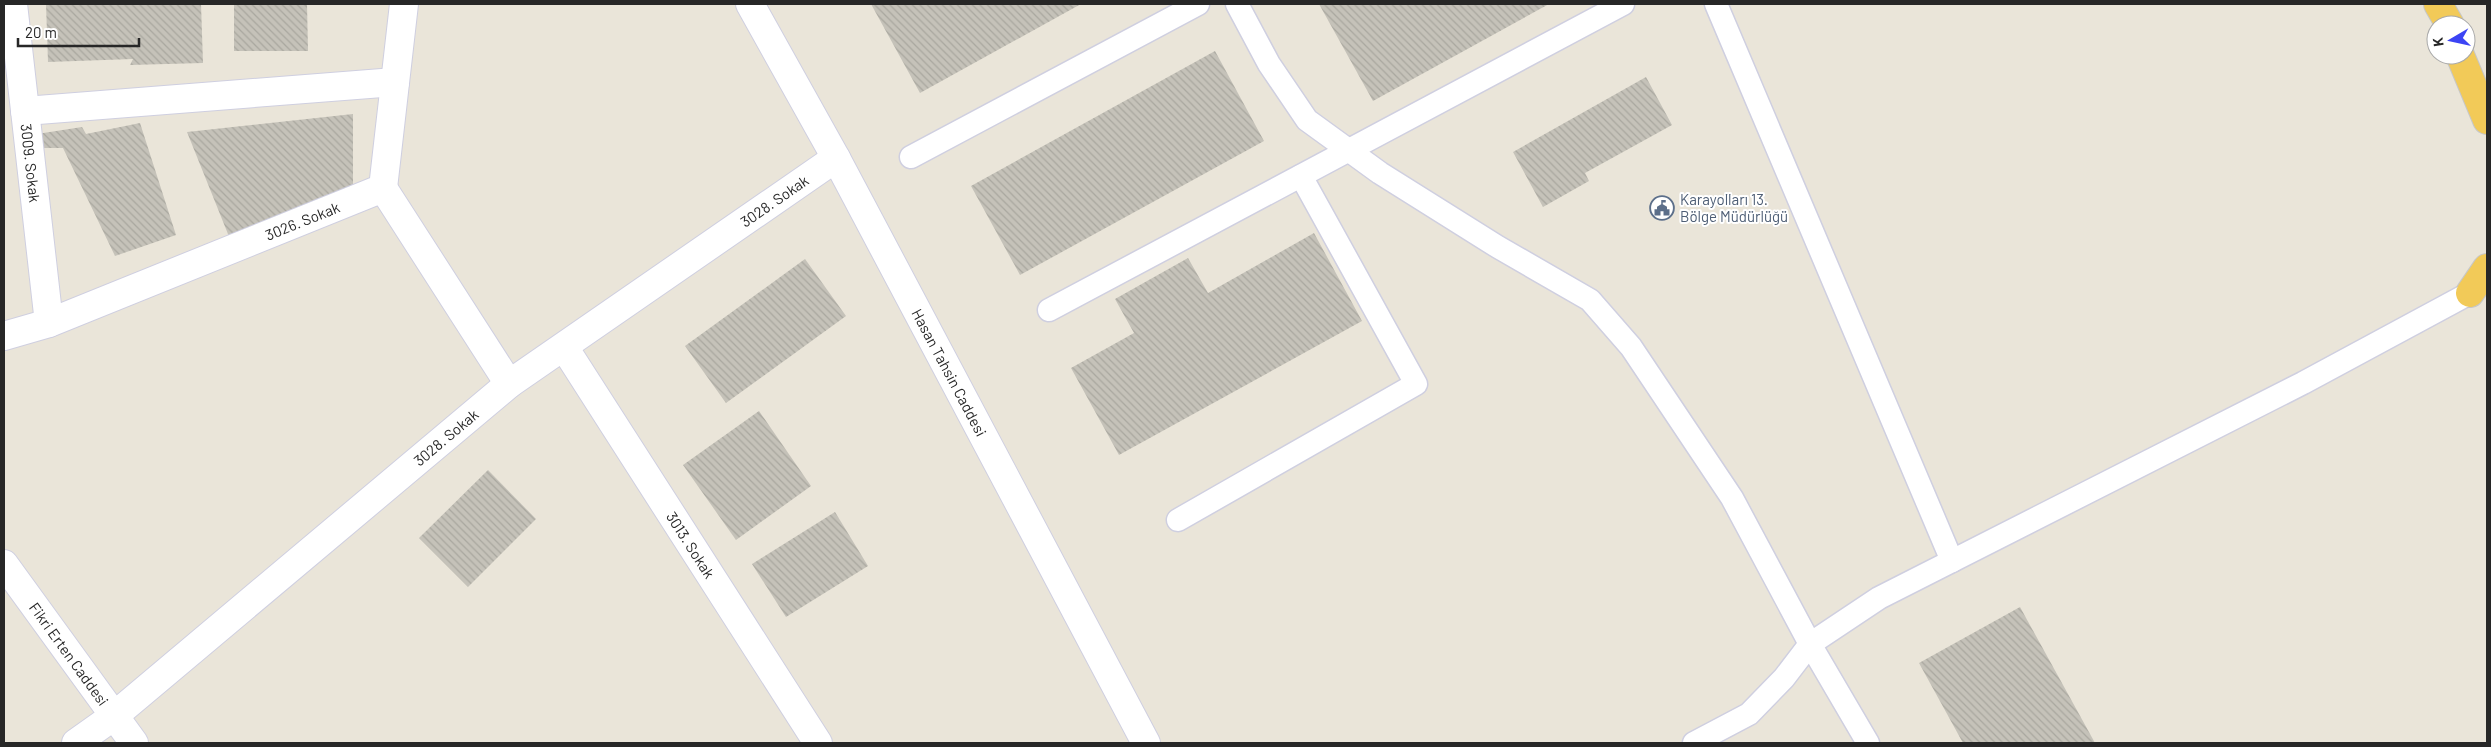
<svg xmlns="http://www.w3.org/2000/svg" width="2491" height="747" viewBox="0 0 2491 747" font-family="Barlow,sans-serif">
<defs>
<pattern id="building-back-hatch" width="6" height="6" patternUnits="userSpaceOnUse" patternTransform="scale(1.25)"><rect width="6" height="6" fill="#c5c2b9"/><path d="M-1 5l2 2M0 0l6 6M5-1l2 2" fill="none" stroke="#a9a79f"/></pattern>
</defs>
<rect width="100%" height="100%" fill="#eae5d9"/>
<!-- building -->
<g fill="url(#building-back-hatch)">
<polygon points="46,4 201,4 203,63 130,65 133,59 48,62"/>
<polygon points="234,4 307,4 308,51 234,51"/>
<polygon points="871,4 1081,4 920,93"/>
<polygon points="1319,4 1549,4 1373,101"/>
<polygon points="1215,51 1264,141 1020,275 971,186"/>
<polygon points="1646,77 1672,125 1585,173 1589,181 1543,207 1513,152"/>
<polygon points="353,114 353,190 230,239 187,132"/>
<polygon points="140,123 176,235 115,256 63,148 39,148 37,134 82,127 86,134"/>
<polygon points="1314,233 1362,321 1119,455 1071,368 1134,333 1115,299 1188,258 1208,293"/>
<polygon points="805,259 846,316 726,403 685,346"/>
<polygon points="759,411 811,486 736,540 683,465"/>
<polygon points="488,470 536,519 468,587 419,538"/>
<polygon points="835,512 868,566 786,617 752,564"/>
<polygon points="2020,607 2095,743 1963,743 1919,663"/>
</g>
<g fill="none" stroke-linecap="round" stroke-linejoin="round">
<!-- service casing -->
<g stroke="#cfcfe0" stroke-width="25">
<g id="service">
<polyline points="1237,4 1269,64 1307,120 1380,173 1498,247 1590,300 1631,347 1732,498 1810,644 1879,598 2303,383 2470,293"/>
<polyline points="1716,4 1952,561"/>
<polyline points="911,157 1198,4"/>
<polyline points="1049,310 1623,4"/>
<polyline points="1178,520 1416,384 1301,176"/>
<polyline points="1694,743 1749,714 1784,678 1810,644 1868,743"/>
</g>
</g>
<!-- minor casing -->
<g stroke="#cfcfe0" stroke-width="30">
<g id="minor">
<path id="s1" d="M13,4L49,323"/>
<polyline points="25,111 395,82"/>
<polyline points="383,188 404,4"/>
<path id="s2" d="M4,336L49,323L383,188L509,384"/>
<path id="s3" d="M564,347L818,743"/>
<path id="s4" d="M76,743L114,716L509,384L836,158"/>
</g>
</g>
<!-- tertiary casing -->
<g stroke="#cfcfe0" stroke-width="30">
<g id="tertiary">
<path id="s5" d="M750,4L836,158L1146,743"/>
<path id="s6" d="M4,564L134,743"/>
</g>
</g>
<!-- trunk casing -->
<g stroke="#c7c7c7" stroke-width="30">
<g id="trunk">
<polyline points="2438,4 2450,25"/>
<polyline points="2460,55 2487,120"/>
<polyline points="2470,293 2487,268"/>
</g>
</g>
<!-- service -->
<use href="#service" stroke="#fff" stroke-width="22"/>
<!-- minor -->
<use href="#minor" stroke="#fff" stroke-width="28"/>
<!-- tertiary -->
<use href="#tertiary" stroke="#fff" stroke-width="28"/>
<!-- trunk -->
<use href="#trunk" stroke="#f2ca58" stroke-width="28"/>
</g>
<!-- icons -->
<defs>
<g id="civic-ring" transform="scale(1.25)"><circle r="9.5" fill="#fff" stroke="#5c6f8a" stroke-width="1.5"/><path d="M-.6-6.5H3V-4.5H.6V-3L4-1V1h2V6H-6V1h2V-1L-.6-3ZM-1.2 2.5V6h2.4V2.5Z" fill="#5c6f8a"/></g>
</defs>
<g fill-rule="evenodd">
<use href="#civic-ring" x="1662" y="208"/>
</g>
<g text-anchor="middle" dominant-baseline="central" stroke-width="4" stroke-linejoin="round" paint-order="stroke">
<!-- street labels -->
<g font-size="15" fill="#272727" stroke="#fff">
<text stroke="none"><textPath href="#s1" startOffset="160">3009. Sokak</textPath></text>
<text stroke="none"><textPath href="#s4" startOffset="885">3028. Sokak</textPath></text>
<text stroke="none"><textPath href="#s2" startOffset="320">3026. Sokak</textPath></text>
<text stroke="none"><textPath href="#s5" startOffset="419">Hasan Tahsin Caddesi</textPath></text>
<text stroke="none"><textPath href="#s4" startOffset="480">3028. Sokak</textPath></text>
<text stroke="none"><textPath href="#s3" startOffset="235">3013. Sokak</textPath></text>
<text stroke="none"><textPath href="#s6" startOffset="111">Fikri Erten Caddesi</textPath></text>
</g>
<!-- service labels -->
<g font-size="15" fill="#4e5e75" stroke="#fff" text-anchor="start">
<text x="1680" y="199">Karayolları 13.<tspan x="1680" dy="17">Bölge Müdürlüğü</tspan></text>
</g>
</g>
<!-- border -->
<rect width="2491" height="747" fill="none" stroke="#272727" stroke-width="10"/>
<!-- north arrow -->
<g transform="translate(2451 40) rotate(261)"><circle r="24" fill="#ffffff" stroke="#a9a9a9"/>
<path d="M0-4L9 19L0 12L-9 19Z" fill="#3c44f4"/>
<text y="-8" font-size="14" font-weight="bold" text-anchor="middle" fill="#272727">K</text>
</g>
<!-- scale -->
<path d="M18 38v8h121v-8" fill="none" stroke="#272727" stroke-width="2.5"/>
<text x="25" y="38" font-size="15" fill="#272727" stroke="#ffffff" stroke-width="4" paint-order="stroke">20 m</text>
</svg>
